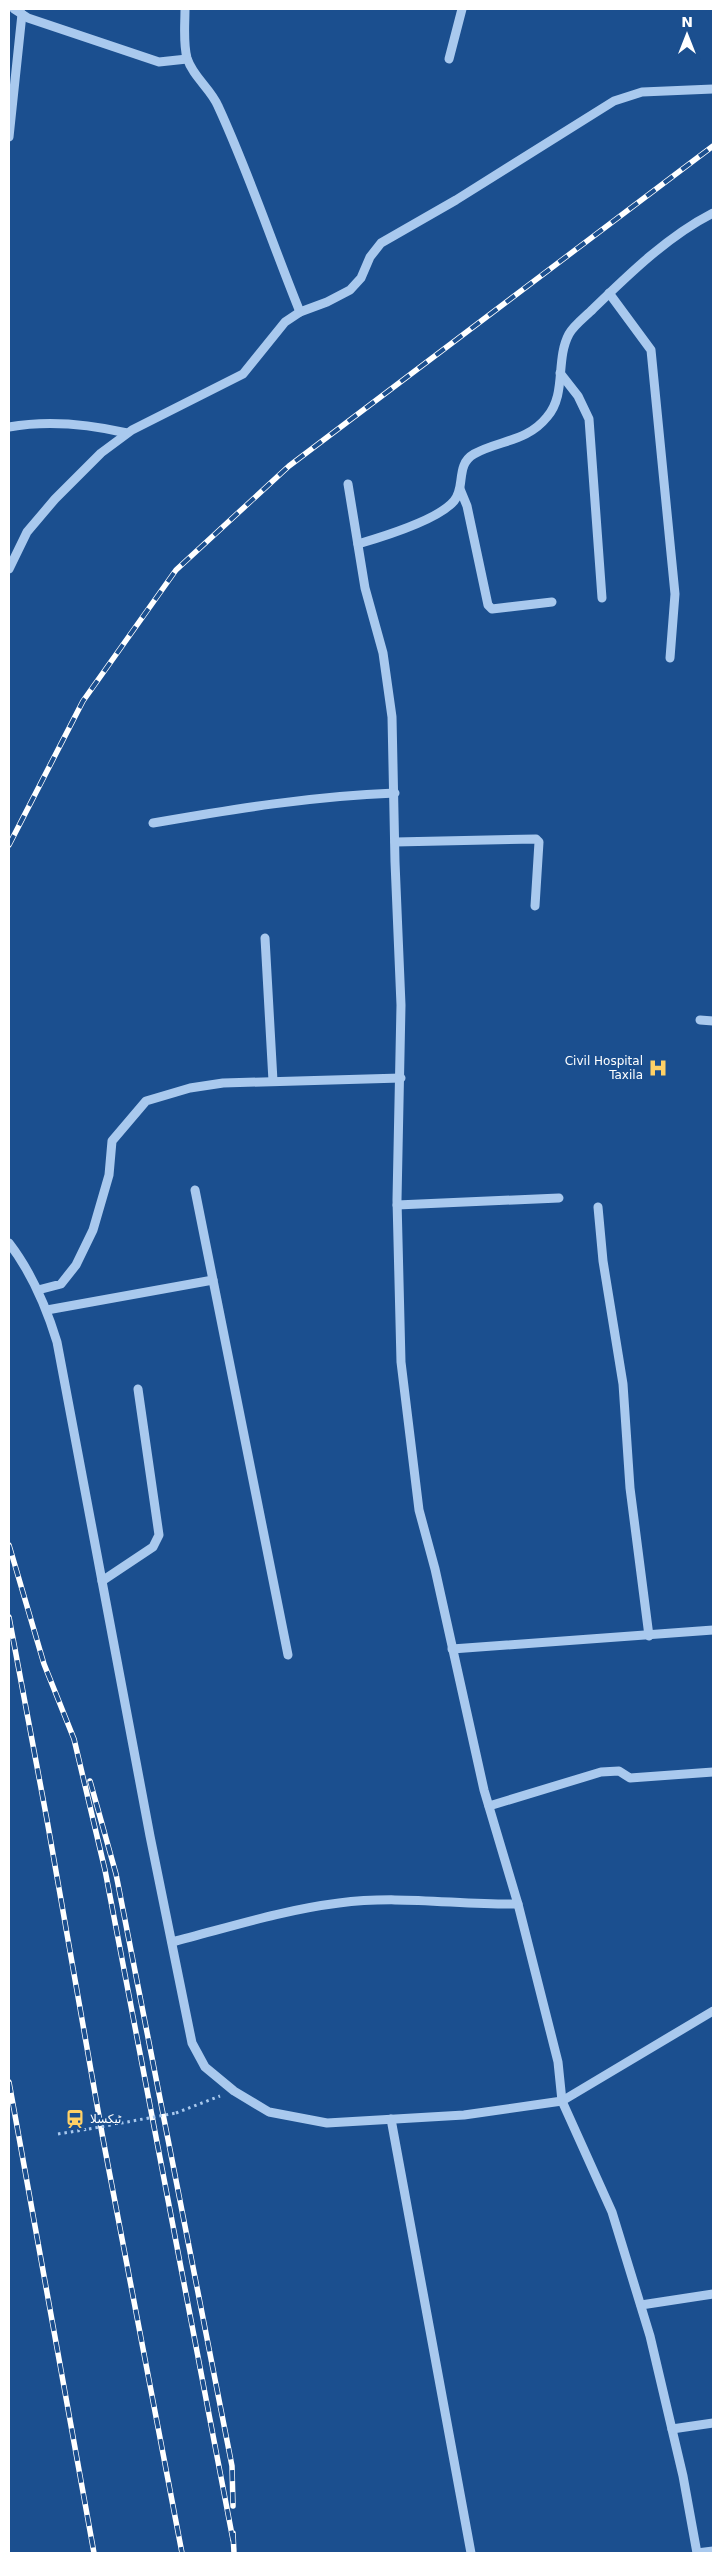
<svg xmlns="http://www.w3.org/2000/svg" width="722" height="2562" viewBox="0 0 722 2562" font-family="'DejaVu Sans','Noto Naskh Arabic',sans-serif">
<rect width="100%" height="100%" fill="#1b4f8f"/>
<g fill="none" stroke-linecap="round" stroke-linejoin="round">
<!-- path -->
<g stroke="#a9c9ee" stroke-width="3" stroke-dasharray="2.5 4" stroke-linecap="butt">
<polyline points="176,2113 220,2096"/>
<polyline points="58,2134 89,2129"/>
</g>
<!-- minor -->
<g stroke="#a9c9ee" stroke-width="9">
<polyline points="14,9 28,18 159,62 187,59"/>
<path d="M185,9C185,25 183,43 187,58C193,77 211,89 218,106C249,173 272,243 300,312"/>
<polyline points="449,59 462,9"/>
<polyline points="9,137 22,14"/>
<polyline points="609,293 651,350 675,594 670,658"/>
<polyline points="560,373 578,396 589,419 602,598"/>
<path d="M9,427C48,420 88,424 127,433"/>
<polyline points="348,484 365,588 383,653 392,717 395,862 401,1005 397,1200 401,1362 419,1510 435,1569 484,1790 518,1904 558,2062 562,2101 612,2212 650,2336 683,2476 697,2553"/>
<polyline points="460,489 467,506 488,605 492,609 552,602"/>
<path d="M358,544C382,537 438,520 454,501C466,487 455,465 474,454C499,440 527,442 547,417C567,394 555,360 569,334C574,325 585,317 593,309C629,274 668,236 713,213"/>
<polyline points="9,569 27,532 55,499 101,453 132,430 243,374 285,322 300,312 327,302 350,290 361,278 370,257 381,243 456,200 614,101 642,92 713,89"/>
<path d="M153,823C234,809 313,796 395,793"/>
<polyline points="395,842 536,839 539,842 535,906"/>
<polyline points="265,938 273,1081"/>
<polyline points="700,1020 713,1021"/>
<polyline points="195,1190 288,1655"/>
<polyline points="397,1205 559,1198"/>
<polyline points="598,1207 603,1261 623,1384 630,1488 649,1636"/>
<path d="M9,1243C32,1273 46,1306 57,1342L150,1836L192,2043L205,2067L234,2091L269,2112L327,2123L464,2115L562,2101L713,2011"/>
<polyline points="38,1290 61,1284 76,1265 93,1230 109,1175 112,1141 146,1101 190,1088 223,1083 401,1078"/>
<polyline points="47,1310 213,1280"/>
<polyline points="102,1581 153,1547 159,1535 138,1389"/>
<polyline points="452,1649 713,1630"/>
<polyline points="489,1806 601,1772 619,1771 630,1778 713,1772"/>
<path d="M172,1942C227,1928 282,1910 339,1903C399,1895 459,1905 518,1904"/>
<polyline points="391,2119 471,2553"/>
<polyline points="641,2305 713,2294"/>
<polyline points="672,2429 713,2423"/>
<polyline points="697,2553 713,2551"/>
</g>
<!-- rail casing -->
<g stroke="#fff" stroke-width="5.5">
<g id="rail">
<polyline points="9,845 83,701 176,570 289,466 713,146"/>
<polyline points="9,1545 44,1664 74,1739 105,1870 233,2540"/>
<polyline points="9,1617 47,1820 103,2139 182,2553"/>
<polyline points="90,1781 116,1874 232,2466 233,2506"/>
<polyline points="9,2082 94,2553"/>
<polyline points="233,2533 234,2553"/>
</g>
</g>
<!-- rail -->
<use href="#rail" stroke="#1b4f8f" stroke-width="4" stroke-dasharray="11" stroke-linecap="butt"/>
<!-- path-bridge -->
<polyline stroke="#a9c9ee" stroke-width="3" stroke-dasharray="2.5 4" stroke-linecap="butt" points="89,2129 176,2113"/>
</g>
<!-- icons -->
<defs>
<g id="hospital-bare" transform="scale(1.5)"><path d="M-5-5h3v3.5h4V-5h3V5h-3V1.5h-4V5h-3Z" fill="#ffd166" stroke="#1b4f8f" stroke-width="2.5" paint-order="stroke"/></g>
<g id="station-bare" transform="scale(1.5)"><path d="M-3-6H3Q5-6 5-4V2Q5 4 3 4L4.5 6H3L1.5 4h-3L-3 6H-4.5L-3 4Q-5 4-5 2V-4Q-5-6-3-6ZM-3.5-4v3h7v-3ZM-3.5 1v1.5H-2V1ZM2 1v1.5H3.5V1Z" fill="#ffd166" stroke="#1b4f8f" stroke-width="2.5" paint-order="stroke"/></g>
</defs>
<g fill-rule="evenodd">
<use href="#hospital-bare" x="658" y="1068"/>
<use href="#station-bare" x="75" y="2119"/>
</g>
<g text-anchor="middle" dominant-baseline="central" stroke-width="4" stroke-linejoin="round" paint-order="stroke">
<!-- poi labels -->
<g font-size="12" fill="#fff" stroke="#1b4f8f" text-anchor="end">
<text x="643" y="1061">Civil Hospital<tspan x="643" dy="14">Taxila</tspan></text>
<text x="90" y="2119" text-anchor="start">ٹیکسلا</text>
</g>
</g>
<!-- border -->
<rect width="722" height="2562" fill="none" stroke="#ffffff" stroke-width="20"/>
<!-- north arrow -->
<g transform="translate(687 35)" stroke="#1b4f8f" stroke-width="4" paint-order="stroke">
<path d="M0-4L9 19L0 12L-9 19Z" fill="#ffffff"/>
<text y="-8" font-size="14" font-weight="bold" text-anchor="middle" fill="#ffffff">N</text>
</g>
</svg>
